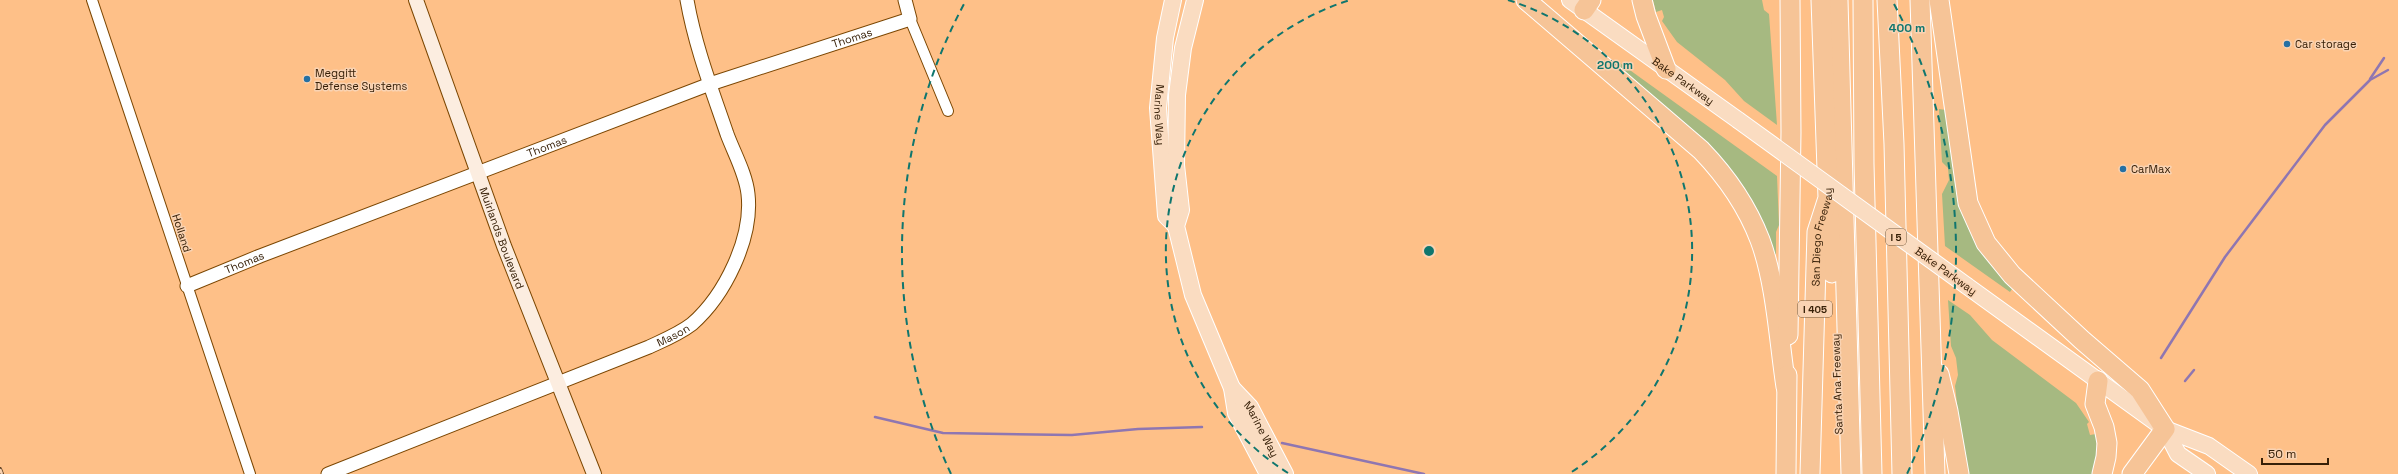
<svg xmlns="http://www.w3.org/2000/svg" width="2398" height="474" viewBox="0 0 2398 474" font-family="'Space Grotesk',sans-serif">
<rect width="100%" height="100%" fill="#fec088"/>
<!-- green -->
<g fill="#a6b981">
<polygon points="1653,0 1762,0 1764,10 1769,14 1777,125 1744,101 1725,80 1677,42 1662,21 1664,17 1662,10 1656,12"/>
<polygon points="1620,63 1777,176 1779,225 1776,232 1776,254 1772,255 1764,232 1616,69"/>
<polygon points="1939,109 1946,110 1954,177 1961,204 2014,286 2010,292 1945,246 1942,194 1949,180 1948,168 1942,162"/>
<polygon points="1948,300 1970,315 1992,340 2076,403 2089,422 2087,424 2090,435 2096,434 2097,459 2092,474 1969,474 1962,448 1955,386 1958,375 1956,358 1951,346"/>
</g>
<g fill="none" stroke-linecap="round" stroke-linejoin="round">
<!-- stream -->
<g stroke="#8f76b1" stroke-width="2.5">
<polyline points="2370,79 2384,58"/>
<polyline points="2161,358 2225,257 2325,125 2370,80 2388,70"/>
<polyline points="2185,381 2194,370"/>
<polyline points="875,417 943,433 1072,435 1138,429 1202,427"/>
<polyline points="1282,443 1424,474"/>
</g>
<!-- minor casing -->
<g stroke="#7b4602" stroke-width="12">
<g id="minor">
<polyline points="92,0 250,474"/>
<polyline points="910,19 948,111"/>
</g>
</g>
<!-- tertiary casing -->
<g stroke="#7b4602" stroke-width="15">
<g id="tertiary">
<path id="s1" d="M187,286L260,256L710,84L910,19L905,0"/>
<path id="s2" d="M328,474L649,347C664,340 679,334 692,324C725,295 753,238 748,194C746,174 734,153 727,134C712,90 695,46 687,0"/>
</g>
</g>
<!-- secondary casing -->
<g stroke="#7b4602" stroke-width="16">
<g id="secondary">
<path id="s3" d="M416,0L504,246L594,474"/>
</g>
</g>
<!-- primary casing -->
<g stroke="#fff" stroke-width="18">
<g id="primary">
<path id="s4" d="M1173,0L1165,38L1158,108L1166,216L1176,226"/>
<polyline points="1195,0 1183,48 1177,95 1176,165 1181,210 1176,226 1193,295 1232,388 1236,413 1268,474"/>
<path id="s5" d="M1570,0L1738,120"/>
<polyline points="1967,286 2165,429 2209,446 2249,474"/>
<path id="s6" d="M1232,388L1250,407L1285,474"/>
<polyline points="2165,429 2178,454 2207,474"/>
</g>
</g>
<!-- motorway casing -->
<g stroke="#fff" stroke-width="21">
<g id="motorway">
<path d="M1526,0L1701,150C1726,176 1747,206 1760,240C1776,283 1779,341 1786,387"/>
<polyline points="1642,0 1646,16 1666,69"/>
<polyline points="1838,0 1851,474"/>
<polyline points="1863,0 1864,164 1872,474"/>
<polyline points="1887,0 1894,144 1902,474"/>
<polyline points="1920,0 1935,474"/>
<polyline points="1939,0 1968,203 1986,243 2012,275 2082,340 2140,390 2165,429 2132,474"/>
<polyline points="1584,10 1591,0"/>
<polyline points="1829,214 1832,273"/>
<polyline points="1788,335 1791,132 1790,0"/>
<polyline points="1939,374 1948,411 1959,474"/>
<polyline points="2098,381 2095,404 2104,427 2107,443 2106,457 2102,474"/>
<polyline points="1786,474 1787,375"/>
<path id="s7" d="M1810,474L1817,232L1828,198L1821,0"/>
</g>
</g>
<!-- minor -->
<use href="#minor" stroke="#fff" stroke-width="10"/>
<!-- tertiary -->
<use href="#tertiary" stroke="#fff" stroke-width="13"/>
<!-- secondary -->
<use href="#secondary" stroke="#fcede0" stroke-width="14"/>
<!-- primary -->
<use href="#primary" stroke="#fadcc1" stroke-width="16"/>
<!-- motorway -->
<use href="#motorway" stroke="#f6c497" stroke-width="19"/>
<!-- rail casing -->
<g stroke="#57391c" stroke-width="4">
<polyline id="rail" points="0,469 2,474"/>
</g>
<!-- rail -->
<use href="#rail" stroke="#f9d3b3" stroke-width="2.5" stroke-dasharray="8" stroke-linecap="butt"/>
<!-- primary-bridge casing -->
<g stroke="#fff" stroke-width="18" stroke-linecap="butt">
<polyline id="primary-bridge" points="1738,120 1967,286"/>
</g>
<!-- primary-bridge -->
<use href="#primary-bridge" stroke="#fadcc1" stroke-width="16"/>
</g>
<!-- distance rings -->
<g fill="none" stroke="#0f766e" stroke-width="2" stroke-dasharray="7 5">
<path d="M1288 473A263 263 0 0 1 1350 0M1508 0A263 263 0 0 1 1570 473"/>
<path d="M951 474A527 527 0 0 1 964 4M1894 4A527 527 0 0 1 1907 474"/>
</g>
<!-- markers -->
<g fill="#2570a3" stroke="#f9d3b3" stroke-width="1.5">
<circle cx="2287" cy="44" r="4"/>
<circle cx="307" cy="79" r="4"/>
<circle cx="2123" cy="169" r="4"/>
</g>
<g text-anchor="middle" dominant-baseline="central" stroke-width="3" stroke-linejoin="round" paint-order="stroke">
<!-- shield labels -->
<g fill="#f9d3b3" stroke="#71563b" stroke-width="1">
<rect x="1886" y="229" width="20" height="16" rx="3"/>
<rect x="1798" y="301" width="34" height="16" rx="3"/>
</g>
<g font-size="10" font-weight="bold" fill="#372008">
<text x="1896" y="237">I 5</text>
<text x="1815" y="309">I 405</text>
</g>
<!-- street labels -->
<g font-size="11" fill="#372008" stroke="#f9d3b3">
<text stroke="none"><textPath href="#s1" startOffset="710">Thomas</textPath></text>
<text stroke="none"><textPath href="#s5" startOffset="139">Bake Parkway</textPath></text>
<text stroke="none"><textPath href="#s4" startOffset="116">Marine Way</textPath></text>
<text stroke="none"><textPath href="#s1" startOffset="386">Thomas</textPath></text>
<text transform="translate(182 233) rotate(72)">Holland</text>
<text stroke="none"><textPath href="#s7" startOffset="238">San Diego Freeway</textPath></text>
<text stroke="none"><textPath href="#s3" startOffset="253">Muirlands Boulevard</textPath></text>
<text stroke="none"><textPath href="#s1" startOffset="62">Thomas</textPath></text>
<text transform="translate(1946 271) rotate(36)">Bake Parkway</text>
<text stroke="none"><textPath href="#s2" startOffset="372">Mason</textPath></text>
<text transform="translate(1837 384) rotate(-92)">Santa Ana Freeway</text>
<text stroke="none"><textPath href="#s6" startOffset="51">Marine Way</textPath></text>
</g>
<!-- poi labels -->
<g font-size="11" fill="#372008" stroke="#f9d3b3" text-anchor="start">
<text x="2295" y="44">Car storage</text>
<text x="315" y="73">Meggitt<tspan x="315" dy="13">Defense Systems</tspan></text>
<text x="2131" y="169">CarMax</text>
</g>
</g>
<circle cx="1429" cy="251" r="6" fill="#0f766e" stroke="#f9d3b3" stroke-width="2"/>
<g font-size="12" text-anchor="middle" font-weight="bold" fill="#0f766e" stroke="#f9d3b3" stroke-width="3" stroke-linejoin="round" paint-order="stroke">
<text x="1907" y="32">400 m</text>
<text x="1615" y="69">200 m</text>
</g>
<!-- scale -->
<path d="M2262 458v6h66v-6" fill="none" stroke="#372008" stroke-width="2"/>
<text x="2268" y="458" font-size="12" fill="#372008" stroke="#f9d3b3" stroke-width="3" paint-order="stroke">50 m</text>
</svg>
